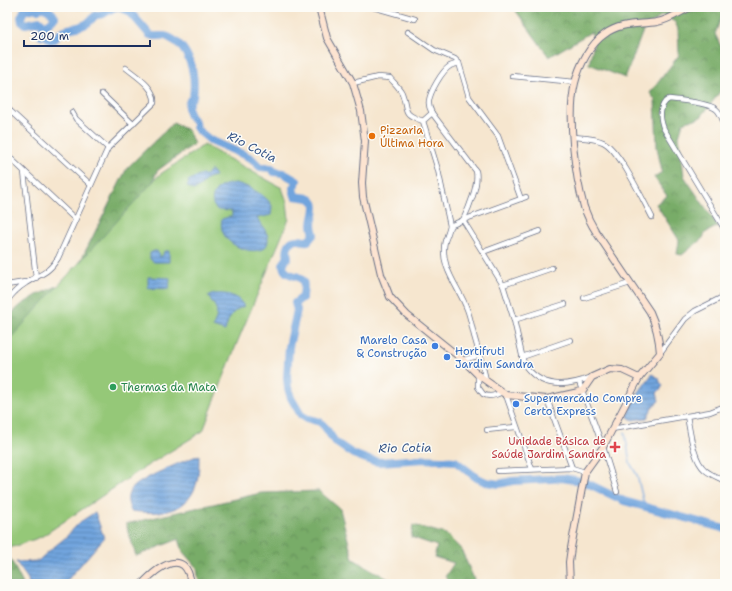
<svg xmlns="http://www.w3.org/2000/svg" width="732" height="591" viewBox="0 0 732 591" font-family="'Shantell Sans',sans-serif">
<defs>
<pattern id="forest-crowns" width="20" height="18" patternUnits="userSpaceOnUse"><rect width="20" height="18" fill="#78ac68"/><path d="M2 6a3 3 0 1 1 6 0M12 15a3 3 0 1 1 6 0" fill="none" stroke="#628c59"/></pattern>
<pattern id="water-rules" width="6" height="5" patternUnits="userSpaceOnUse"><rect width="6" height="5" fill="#71a4dd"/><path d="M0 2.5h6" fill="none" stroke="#5c86b6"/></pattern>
</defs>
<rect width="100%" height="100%" fill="#fdfcf7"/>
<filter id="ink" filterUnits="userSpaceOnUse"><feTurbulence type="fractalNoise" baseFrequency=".025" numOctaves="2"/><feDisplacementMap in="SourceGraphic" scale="8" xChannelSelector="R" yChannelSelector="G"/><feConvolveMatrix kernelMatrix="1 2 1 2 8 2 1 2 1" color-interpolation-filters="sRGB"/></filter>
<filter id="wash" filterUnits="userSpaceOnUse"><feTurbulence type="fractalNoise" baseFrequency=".012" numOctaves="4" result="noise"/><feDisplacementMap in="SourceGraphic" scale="16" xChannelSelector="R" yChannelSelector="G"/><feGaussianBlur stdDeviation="0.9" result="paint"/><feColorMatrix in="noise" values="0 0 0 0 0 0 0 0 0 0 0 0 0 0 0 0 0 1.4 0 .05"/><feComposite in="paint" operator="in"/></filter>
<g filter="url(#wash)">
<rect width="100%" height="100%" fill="#f6e6cf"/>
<!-- forest -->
<g fill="url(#forest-crowns)" stroke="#4a6e63">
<polygon points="518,7 725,7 715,34 725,55 725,80 723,80 722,89 701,117 683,123 679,136 684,176 718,226 705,233 703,238 682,255 677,254 679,240 656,204 667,196 654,177 662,172 657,147 655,100 650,93 679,55 678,29 675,22 662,15 643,31 625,78 589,64 596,33 593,37 591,32 549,57 516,11"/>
<polygon points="173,123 188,130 194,144 157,171 145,202 7,388 7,321 9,316 21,305 37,295 71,280 127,168"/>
<polygon points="319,491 340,509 353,559 397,584 199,584 197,568 183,552 179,539 136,556 126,524 261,493"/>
<polygon points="413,525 446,534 461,549 474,579 472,584 452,584 445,577 454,563 434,557 437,546 411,537"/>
<polygon points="10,558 23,584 7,584 7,559"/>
</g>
<!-- pitch -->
<polygon fill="#95c878" stroke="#587c6b" points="204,145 282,188 287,202 289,219 237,343 203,431 142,469 41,537 7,549 7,342 159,175"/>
<!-- water -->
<g fill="url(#water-rules)" stroke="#466a9e">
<path d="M211,170L215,176C201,178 205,187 193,190L187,186L189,183L188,181L200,175H206Z"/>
<path d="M235,183C246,185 267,195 272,206L271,215L257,218C261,225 269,233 268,241C266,261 215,248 222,219L232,216V211L218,210C207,203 214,188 225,185C228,184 232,184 235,183Z"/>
<polygon points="154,251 157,251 160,257 163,255 164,251 169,251 169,262 154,262 150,259 150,253"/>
<polygon points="148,277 170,278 169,289 148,288"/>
<path d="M215,294C227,293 237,295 244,306C231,311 228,319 225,331L213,327C219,312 218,309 208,296Z"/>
<path d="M652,374L659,378L660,382L663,385L661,389L657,393L659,401L653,406L647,418L633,420L628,417C628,403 644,386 652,374Z"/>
<path d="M199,455C199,465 199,478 195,488C184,515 155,514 131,511C128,504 126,498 130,491C137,479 185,461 199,455Z"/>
<polygon points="95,512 104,538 64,584 29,584 28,579 16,562 38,561 50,550 65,538 80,522"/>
</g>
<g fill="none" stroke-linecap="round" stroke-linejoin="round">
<!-- stream -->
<polyline stroke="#71a4dd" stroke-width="1.5" points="625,432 630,463 637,475 644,504 642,506"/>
<!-- river -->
<g stroke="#71a4dd" stroke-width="8">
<path d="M26,7L27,10L36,8L38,10L42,7C48,10 52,11 55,17C50,25 41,25 41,36L46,35L50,40L55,39C65,24 73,31 86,24C90,22 93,17 96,15L103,14L113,8L118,7L123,9L129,11L150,35C156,38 161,34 168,37C191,47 196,76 193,97L190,100L188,106V111L190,116L196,123V127L199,131L210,140L251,158L260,167L272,168L274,172L283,173L297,181L293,188L295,196C299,197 303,197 308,198C320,202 313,215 312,224C312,228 313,231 314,234L308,241C305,242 302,240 299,240C288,239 286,249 288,257L283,264C284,279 298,272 303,281C305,285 303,292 303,297L295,303L297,310L289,347L287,377L288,388L291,398L301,415L306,418L320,422L325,427L335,442L353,454L369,460L379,462L424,459L455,461L477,478L486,482L499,484L512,481L550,479L562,478L575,480L585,482L624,501L725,529"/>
<polyline points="26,7 21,17 22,22 25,24 40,21 43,24 43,28"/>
</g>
</g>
</g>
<g filter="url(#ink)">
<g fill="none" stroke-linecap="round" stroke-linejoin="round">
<!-- street casing -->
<g stroke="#686f86" stroke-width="6">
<g id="street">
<polyline points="373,7 415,19"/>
<polyline points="408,32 434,50 455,59 459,63 469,97 498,136 521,199"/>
<path d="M459,63C456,64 452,65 450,66C442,71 430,92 429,101C428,106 430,109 432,113L476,171C479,184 469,208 463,220L503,285L514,320L524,364C541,389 566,387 592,377"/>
<polyline points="512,76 575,82"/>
<path d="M353,83L378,77L390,78C394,83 399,87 402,93C409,111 400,113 423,121"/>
<polyline points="102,94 133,124"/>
<polyline points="7,108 91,185"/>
<polyline points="72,112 76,119 108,148"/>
<polyline points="432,113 423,121 438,170 450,226"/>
<path d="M725,126C723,121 721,113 716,109C708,103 679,100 669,99C658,105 660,120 664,129L725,230"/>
<path d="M573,137C583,138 594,138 603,142C619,149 643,200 652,217"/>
<polyline points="7,155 75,219"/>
<polyline points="24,172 36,278"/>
<polyline points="483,252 540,231"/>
<polyline points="7,285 25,282"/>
<polyline points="503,285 552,268"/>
<polyline points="584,298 630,283"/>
<path d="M7,301C12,294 18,288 26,283C41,273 47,275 58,258L108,148L154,103C156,88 136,76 126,68"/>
<polyline points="514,320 565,304"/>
<polyline points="660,353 685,319 695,311 725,296"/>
<polyline points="522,357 571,340"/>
<polyline points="463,360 481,355"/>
<path d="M478,375V387L483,394C489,398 495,396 502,392"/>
<path d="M486,380C483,366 479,353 475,339C472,329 471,319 467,309C459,287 439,267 445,241C447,236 449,231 450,226L463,220L526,197"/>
<polyline points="579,382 603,447 617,492"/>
<polyline points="506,395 532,469"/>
<polyline points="547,399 572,468"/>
<path d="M687,416C690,431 693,460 705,470C711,475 719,478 725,481"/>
<polyline points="612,429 710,412 725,406"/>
<polyline points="487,430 516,427"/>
<polyline points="498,471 572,468 585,472"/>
</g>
</g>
<!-- secondary casing -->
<g stroke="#686f86" stroke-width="8">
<g id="secondary">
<polyline points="319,7 327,38 353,83 361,111 365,141 362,183 363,197 381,274 390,297 407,315 463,360 478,375 506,395 547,399 574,393 583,390 592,377 610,369 622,370 639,378 603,447 585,472 571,548 569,562 570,584"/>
<path d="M639,378L660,353C659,338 656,325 650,312L596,232C591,224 587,216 584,207C575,175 567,116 575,83C579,66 590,44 605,34C621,22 639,25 657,22C669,20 680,12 691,7"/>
<path d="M142,584C158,567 186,546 191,584"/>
</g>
</g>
<!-- street -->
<use href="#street" stroke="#fff" stroke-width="4.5"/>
<!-- secondary -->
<use href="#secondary" stroke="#fde4d1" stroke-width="6"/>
</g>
</g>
<!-- markers -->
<circle fill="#e8710a" stroke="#fdfcf7" stroke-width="1.5" cx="372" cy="136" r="4"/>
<g fill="#3f7fe0" stroke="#fdfcf7" stroke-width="1.5">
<circle cx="435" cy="346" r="4"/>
<circle cx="447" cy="357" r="4"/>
<circle cx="516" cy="404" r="4"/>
</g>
<circle fill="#2e9e5b" stroke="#fdfcf7" stroke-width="1.5" cx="113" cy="387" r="4"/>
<path fill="#e0444e" stroke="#fdfcf7" stroke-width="1.5" d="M613 441h4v4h4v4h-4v4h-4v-4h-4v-4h4z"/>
<g text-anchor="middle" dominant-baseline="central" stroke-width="3" stroke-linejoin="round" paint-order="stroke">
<!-- food labels -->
<g font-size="11" fill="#c56008" stroke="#fdfcf7" text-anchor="start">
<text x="380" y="130">Pizzaria<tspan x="380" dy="13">Última Hora</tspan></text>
</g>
<!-- shop labels -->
<g font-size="11" fill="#366cbe" stroke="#fdfcf7" text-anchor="start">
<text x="427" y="340" text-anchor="end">Marelo Casa<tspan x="427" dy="13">&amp; Construção</tspan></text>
<text x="455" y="351">Hortifruti<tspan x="455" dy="13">Jardim Sandra</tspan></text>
<text x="524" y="398">Supermercado Compre<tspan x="524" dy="13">Certo Express</tspan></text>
</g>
<!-- leisure labels -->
<g font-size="11" fill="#27864d" stroke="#fdfcf7" text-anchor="start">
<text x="121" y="387">Thermas da Mata</text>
</g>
<!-- health labels -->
<g font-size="11" fill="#be3a42" stroke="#fdfcf7" text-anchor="end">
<text x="606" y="441">Unidade Básica de<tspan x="606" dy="13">Saúde Jardim Sandra</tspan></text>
</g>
<!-- water labels -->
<g font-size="12" font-style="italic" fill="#39588a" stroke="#fdfcf7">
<text transform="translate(252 147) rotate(27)">Rio Cotia</text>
<text transform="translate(405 448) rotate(-1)">Rio Cotia</text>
</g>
</g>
<!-- margin -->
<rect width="732" height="591" fill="none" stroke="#fdfcf7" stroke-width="24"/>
<!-- scale -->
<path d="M24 40v6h126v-6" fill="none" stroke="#1b2f5e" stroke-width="2"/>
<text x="30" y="40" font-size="12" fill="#1b2f5e" stroke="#fdfcf7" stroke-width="3" paint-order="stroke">200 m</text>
</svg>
